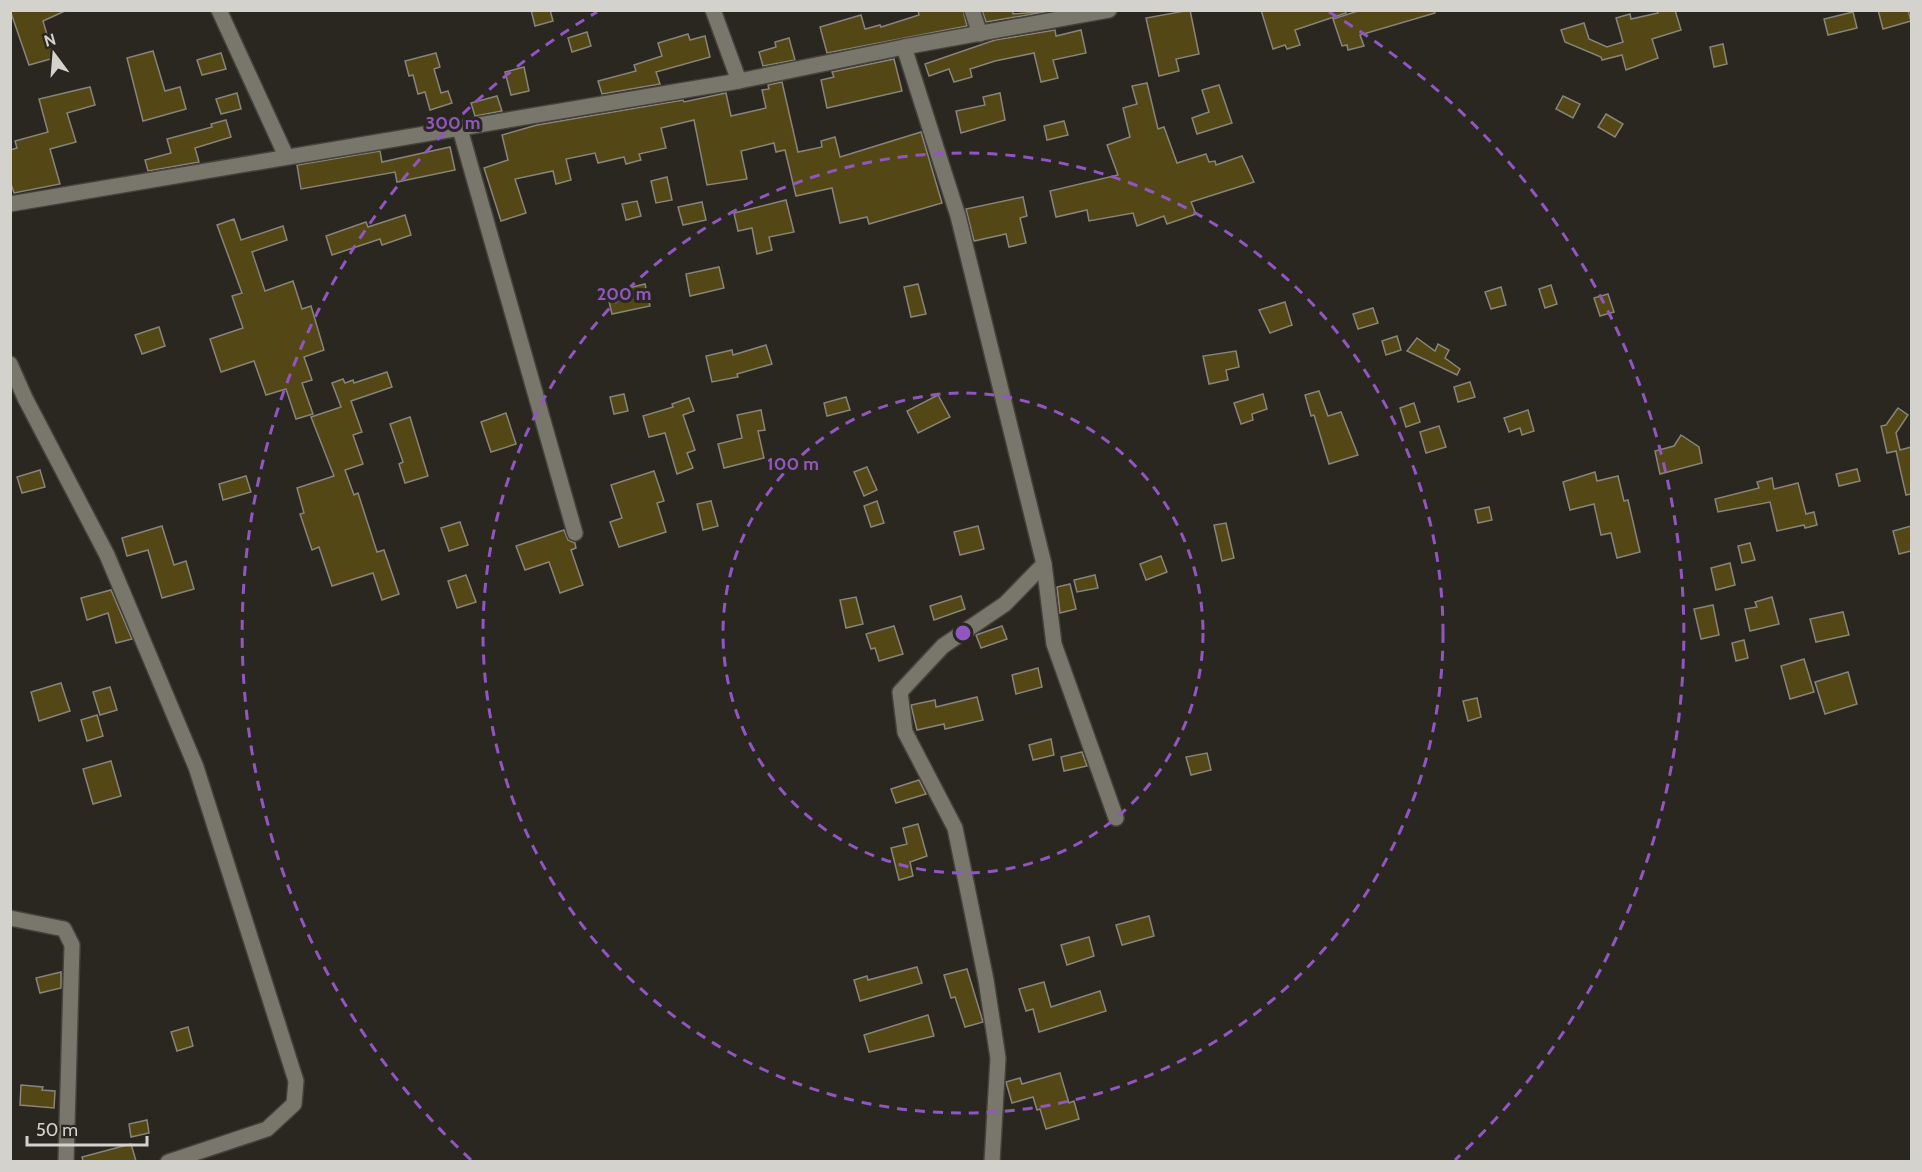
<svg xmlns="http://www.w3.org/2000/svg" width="1922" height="1172" viewBox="0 0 1922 1172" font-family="Cabin,sans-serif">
<rect width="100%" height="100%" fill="#29271f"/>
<!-- building -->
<g fill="#534716" stroke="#87847a" stroke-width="1.5">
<polygon points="10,10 67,10 43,21 54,58 29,65"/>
<polygon points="531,10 550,10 553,21 535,26"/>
<polygon points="918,10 963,10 967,26 827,53 820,27 861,15 865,29 880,25 881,27 919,15"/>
<polygon points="982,10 1013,10 1013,14 1051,11 986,22"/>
<polygon points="1190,10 1199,54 1176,59 1179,71 1159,76 1146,18"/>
<polygon points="1261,10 1346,10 1346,13 1295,30 1300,45 1287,49 1285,45 1273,49"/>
<polygon points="1361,10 1434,10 1435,13 1360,35 1364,46 1348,50 1347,45 1342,46 1333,19"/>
<polygon points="1657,10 1675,10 1681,30 1652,39 1658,58 1626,70 1622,55 1602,60 1601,57 1565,42 1561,30 1584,23 1589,39 1607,47 1623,42 1616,18 1630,14 1631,19 1658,13"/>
<polygon points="1878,10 1908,10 1911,21 1883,29"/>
<polygon points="1853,12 1857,28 1828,35 1824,19"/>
<polygon points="1055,30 1056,36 1081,30 1086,53 1053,60 1058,78 1041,82 1034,53 995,61 970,69 972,77 954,82 949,69 929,76 925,64 995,40"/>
<polygon points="587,32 591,46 572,52 568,38"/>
<polygon points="688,34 690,40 705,36 710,57 656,72 660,84 602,94 598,81 636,71 634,65 662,56 658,43"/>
<polygon points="789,38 795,60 763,66 759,52 776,47 775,42"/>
<polygon points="1723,44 1727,64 1714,67 1710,47"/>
<polygon points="153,51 165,91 180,87 186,109 143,121 127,58"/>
<polygon points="221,53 226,69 202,75 197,60"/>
<polygon points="436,53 440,67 434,69 441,93 448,91 452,103 430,110 425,92 418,94 413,75 409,76 405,61"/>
<polygon points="894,59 902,91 827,108 821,80 834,77 832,72"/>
<polygon points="524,67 529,91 511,95 505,72"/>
<polygon points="782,82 798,152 822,147 821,141 835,137 840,157 921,132 942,203 869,224 867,217 840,223 832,188 796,196 785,150 776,152 774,143 741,151 747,179 707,185 694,120 661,128 666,148 639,154 641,160 626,164 624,157 598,163 595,153 566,159 571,180 556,184 553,171 515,179 526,213 501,221 484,168 508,160 502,135 537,125 683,100 684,102 726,93 731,116 766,108 762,90 769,89 768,85"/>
<polygon points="1147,83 1158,129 1164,127 1177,163 1206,154 1209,162 1215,161 1216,165 1242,156 1254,182 1191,202 1196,214 1167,224 1164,216 1137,226 1133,213 1089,221 1087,210 1056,217 1050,191 1118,175 1107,145 1130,137 1123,108 1137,104 1132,86"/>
<polygon points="1219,85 1232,123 1197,134 1192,118 1209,112 1202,90"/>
<polygon points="90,87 95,105 67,113 76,142 50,149 60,184 14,193 10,181 10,150 17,148 15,141 48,132 39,99"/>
<polygon points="237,93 241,109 221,114 216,99"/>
<polygon points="1000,93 1005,120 961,133 956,111 985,105 983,97"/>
<polygon points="497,96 502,111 475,116 471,103"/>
<polygon points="1563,96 1580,104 1573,118 1556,109"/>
<polygon points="1606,114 1623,124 1615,137 1598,127"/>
<polygon points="226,120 231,137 195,148 199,162 148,171 145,160 171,153 167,139 212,127 211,124"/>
<polygon points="1064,121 1068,135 1047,140 1044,126"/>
<polygon points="450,147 455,170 397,182 395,172 301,189 297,165 380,151 382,162"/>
<polygon points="667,177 672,200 656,203 651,181"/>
<polygon points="1023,197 1027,216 1020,218 1026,243 1009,247 1006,234 974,241 966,209"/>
<polygon points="786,200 794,232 769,237 772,250 757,254 752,228 738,231 734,213"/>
<polygon points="637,201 641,216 626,220 622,204"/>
<polygon points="702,202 706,220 683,225 678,207"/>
<polygon points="405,215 411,235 382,245 380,239 332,255 326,236 366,222 368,227"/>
<polygon points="234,219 241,240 283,226 287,240 252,252 265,291 293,281 302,309 311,306 324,350 304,357 312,380 302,383 313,414 296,419 286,389 266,395 254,361 221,372 210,339 243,328 232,296 242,293 217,225"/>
<polygon points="719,267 724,288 690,296 686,274"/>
<polygon points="645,284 650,306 612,314 607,293"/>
<polygon points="918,284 926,314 911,317 904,287"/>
<polygon points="1551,285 1557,304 1545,308 1539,289"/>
<polygon points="1501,287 1506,305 1491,309 1485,292"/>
<polygon points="1608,294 1614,312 1600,316 1594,298"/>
<polygon points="1285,302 1292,325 1270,333 1259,310"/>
<polygon points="1373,308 1378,323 1358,329 1353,314"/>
<polygon points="159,327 165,346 142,354 135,335"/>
<polygon points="1397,336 1401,350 1386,355 1382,341"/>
<polygon points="1417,338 1435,351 1438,344 1449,350 1445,358 1460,369 1457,375 1407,351"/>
<polygon points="766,345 772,364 737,374 738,377 712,382 706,356 732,350 733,355"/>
<polygon points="1236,351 1239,367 1226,370 1228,380 1209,384 1203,356"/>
<polygon points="387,372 392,387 351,401 362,432 353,435 363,464 345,470 354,495 358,493 377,552 384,550 399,594 382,600 373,573 332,586 319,547 312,550 300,514 304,513 297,488 334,476 311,417 341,407 332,383 343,379 345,383 353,380 354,383"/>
<polygon points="1470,382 1475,397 1458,402 1454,387"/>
<polygon points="1319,391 1328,416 1341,412 1358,455 1329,464 1314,415 1311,416 1305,395"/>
<polygon points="624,394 628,411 614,414 610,397"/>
<polygon points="1263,394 1267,409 1252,414 1253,420 1241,424 1234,403"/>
<polygon points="938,395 950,417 918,433 907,411"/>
<polygon points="846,397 850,410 827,416 824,403"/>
<polygon points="689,398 694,411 683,415 695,450 687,453 693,468 677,474 665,433 649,437 643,416 673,407 672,404"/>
<polygon points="1414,403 1420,422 1406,427 1400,408"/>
<polygon points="1898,408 1908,415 1896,433 1900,450 1911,447 1911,494 1906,495 1896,451 1887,453 1881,426 1886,425"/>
<polygon points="761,410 765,430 758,431 764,458 724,468 718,444 742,438 737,415"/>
<polygon points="1528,410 1534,431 1522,435 1520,428 1509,432 1504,418"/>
<polygon points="506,413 516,444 491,452 481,422"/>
<polygon points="410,417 428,476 405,483 399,464 403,462 390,424"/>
<polygon points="1439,426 1446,447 1426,453 1420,432"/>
<polygon points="1681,435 1699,447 1702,463 1660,474 1655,451 1674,446"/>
<polygon points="867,467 877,490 864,496 854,472"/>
<polygon points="1857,469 1860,481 1839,486 1836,474"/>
<polygon points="40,470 45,487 22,493 17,477"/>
<polygon points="654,471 664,501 657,503 666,532 619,547 610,522 622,518 611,485"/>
<polygon points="1595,472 1597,481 1618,476 1624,501 1628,500 1640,552 1617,558 1611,533 1601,535 1594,504 1570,510 1563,482"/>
<polygon points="246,476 251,492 223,500 219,484"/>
<polygon points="1772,478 1774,489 1798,483 1806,514 1814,512 1817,525 1805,528 1804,525 1777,531 1770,502 1718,512 1715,499 1759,488 1757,482"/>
<polygon points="711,501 718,526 703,530 697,504"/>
<polygon points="877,501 884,523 871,527 864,506"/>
<polygon points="1489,507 1492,520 1478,523 1475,510"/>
<polygon points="460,522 468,545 449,551 441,528"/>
<polygon points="1226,523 1234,558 1222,561 1214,525"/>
<polygon points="162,526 174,565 186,561 194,589 162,598 148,550 127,556 122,538"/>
<polygon points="978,526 984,549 960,555 954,532"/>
<polygon points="1911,526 1911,551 1899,554 1893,531"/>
<polygon points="564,530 568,540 575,543 576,548 571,550 583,585 560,593 549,562 525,570 516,546"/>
<polygon points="1750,543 1755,560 1742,563 1738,546"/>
<polygon points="1161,556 1167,572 1146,580 1140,564"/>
<polygon points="1730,563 1735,585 1716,590 1711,568"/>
<polygon points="466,575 476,602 457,608 448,581"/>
<polygon points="1095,575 1098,588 1077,592 1074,580"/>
<polygon points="1070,584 1076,609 1060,613 1057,587"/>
<polygon points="111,590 132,639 116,643 108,613 87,620 81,598"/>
<polygon points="961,596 965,609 934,620 930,606"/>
<polygon points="856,597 863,624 846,628 840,600"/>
<polygon points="1772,597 1779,624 1750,631 1745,609 1757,607 1755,602"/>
<polygon points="1713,605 1719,635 1701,639 1694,609"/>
<polygon points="1843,612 1849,635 1816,642 1810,619"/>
<polygon points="894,626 903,654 879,661 875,648 871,649 866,634"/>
<polygon points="1002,626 1007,639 981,648 976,635"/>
<polygon points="1744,640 1748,658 1736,661 1732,643"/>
<polygon points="1804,659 1814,692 1790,699 1781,666"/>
<polygon points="1038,668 1042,687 1016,694 1012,675"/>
<polygon points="1848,672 1857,704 1825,714 1815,682"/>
<polygon points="61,683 70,711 39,721 31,692"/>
<polygon points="110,687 117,710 100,715 93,692"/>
<polygon points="977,697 983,720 945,729 944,724 917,730 911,705 935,700 936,707"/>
<polygon points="1477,698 1481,717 1468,721 1463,701"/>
<polygon points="97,715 103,736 87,741 81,720"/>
<polygon points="1051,739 1054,755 1033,760 1029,745"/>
<polygon points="1082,752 1087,766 1064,771 1061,757"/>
<polygon points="1207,753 1211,770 1191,775 1186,757"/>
<polygon points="111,761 121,796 93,804 83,769"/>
<polygon points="919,780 926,794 896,803 891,789"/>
<polygon points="918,824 927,856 910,862 913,876 899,880 891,848 907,844 903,828"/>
<polygon points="1149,916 1154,936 1122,945 1116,925"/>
<polygon points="1089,937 1094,956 1067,965 1061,945"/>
<polygon points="917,967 922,983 860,1001 854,980 867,976 868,980"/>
<polygon points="967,969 983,1022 965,1027 955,997 951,998 944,975"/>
<polygon points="61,972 61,988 40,993 36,978"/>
<polygon points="1044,982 1051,1007 1100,991 1106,1011 1039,1032 1033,1009 1026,1011 1019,989"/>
<polygon points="928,1015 934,1036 869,1052 864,1035"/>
<polygon points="188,1027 193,1046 177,1051 171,1032"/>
<polygon points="1060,1073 1069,1103 1074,1101 1079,1119 1046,1129 1040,1109 1037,1110 1033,1097 1012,1103 1006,1082 1020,1078 1022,1084"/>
<polygon points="21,1085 43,1087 42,1090 55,1091 54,1108 20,1105"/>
<polygon points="147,1120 149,1133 131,1137 129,1124"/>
<polygon points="131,1144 136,1161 83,1161 82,1157"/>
</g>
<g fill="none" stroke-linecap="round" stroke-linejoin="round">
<!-- minor casing -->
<g stroke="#44423b" stroke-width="18">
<g id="minor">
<polyline points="219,10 286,156"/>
<polyline points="713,10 739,81"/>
<polyline points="972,10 980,34"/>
<polyline points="904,47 958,216 1044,564 1054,644 1116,818"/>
<polyline points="460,129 575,533"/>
<polyline points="10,204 739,81 904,47 1109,10"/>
<polyline points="10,364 25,398 107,555 196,767 296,1081 294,1104 267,1129 168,1162"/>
<polyline points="10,918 64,929 72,945 66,1162"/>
<polyline points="992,1162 998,1058 986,980 955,828 905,732 900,692 943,646 1005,604 1044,564"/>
</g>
</g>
<!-- minor -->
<use href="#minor" stroke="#79766c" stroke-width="15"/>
</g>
<!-- distance rings -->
<g fill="none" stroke="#9156c2" stroke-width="3" stroke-dasharray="10 8">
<circle cx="963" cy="633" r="240"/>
<circle cx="963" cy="633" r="480"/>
<path d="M471 1160A721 721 0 0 1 597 12M1329 12A721 721 0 0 1 1455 1160"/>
</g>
<circle cx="963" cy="633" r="9" fill="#9156c2" stroke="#29271f" stroke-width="3"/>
<g font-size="18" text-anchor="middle" font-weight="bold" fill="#9156c2" stroke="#29271f" stroke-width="6" stroke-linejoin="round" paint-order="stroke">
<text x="453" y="129">300 m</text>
<text x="624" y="300">200 m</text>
<text x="793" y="470">100 m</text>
</g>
<!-- border -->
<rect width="1922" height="1172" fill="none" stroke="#d4d2cd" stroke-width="24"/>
<!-- north arrow -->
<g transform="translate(54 54) rotate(344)" stroke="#29271f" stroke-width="4.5" paint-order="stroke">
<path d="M0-4.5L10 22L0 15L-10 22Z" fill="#d4d2cd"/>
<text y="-9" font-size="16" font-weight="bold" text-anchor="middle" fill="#d4d2cd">N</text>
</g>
<!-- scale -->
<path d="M27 1136v9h120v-9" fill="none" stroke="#d4d2cd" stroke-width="3"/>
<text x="36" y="1136" font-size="18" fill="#d4d2cd" stroke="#29271f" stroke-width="4.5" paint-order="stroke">50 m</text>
</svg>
